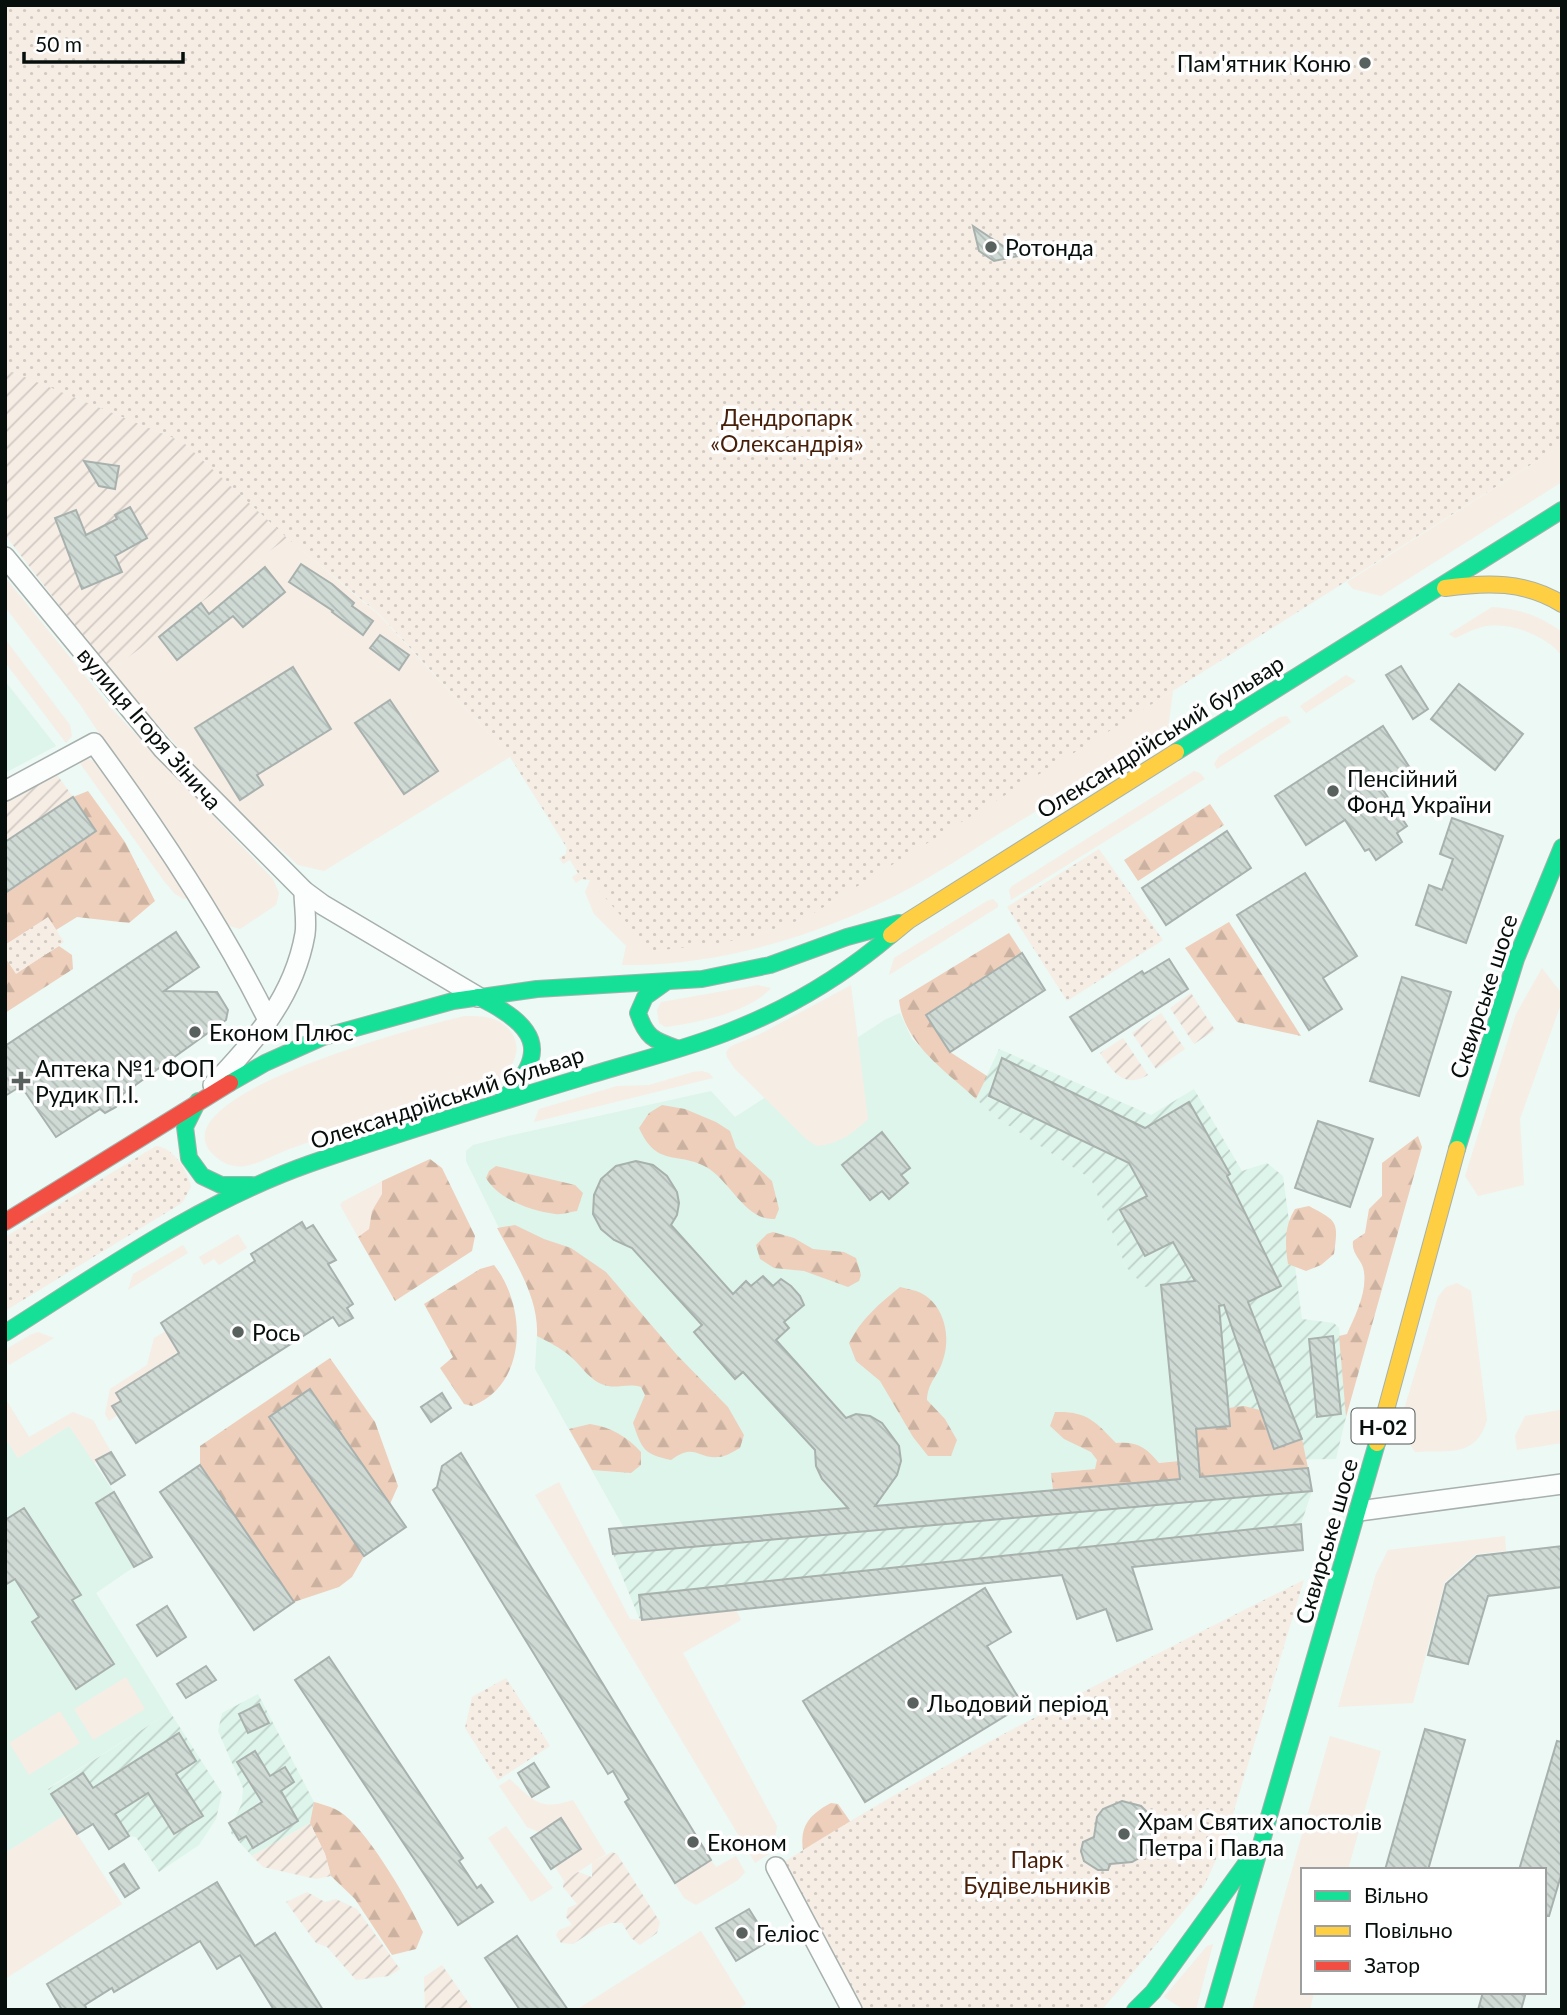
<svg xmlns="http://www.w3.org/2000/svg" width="1567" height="2015" viewBox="0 0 1567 2015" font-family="Lato,sans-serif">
<defs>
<pattern id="industrial-furrows" width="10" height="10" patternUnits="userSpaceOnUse" patternTransform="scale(1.75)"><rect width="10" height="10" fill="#def5eb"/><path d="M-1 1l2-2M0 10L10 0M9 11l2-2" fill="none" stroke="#bdd1c8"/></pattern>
<pattern id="forest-firs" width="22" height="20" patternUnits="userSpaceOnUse" patternTransform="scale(1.75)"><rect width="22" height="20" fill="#edcfbc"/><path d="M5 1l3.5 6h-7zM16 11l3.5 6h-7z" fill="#cab1a0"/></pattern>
<pattern id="park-dots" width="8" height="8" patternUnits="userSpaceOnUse" patternTransform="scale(1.75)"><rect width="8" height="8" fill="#f6ede5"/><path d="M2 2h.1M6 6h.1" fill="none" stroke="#d1cac3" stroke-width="1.8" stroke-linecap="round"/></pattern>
<pattern id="garden-furrows" width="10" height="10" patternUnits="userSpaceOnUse" patternTransform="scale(1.75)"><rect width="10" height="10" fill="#f6ede5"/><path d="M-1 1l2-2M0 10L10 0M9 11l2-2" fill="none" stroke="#d1cac3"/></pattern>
<pattern id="building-back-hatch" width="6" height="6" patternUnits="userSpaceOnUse" patternTransform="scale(1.75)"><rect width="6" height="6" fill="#cfdad5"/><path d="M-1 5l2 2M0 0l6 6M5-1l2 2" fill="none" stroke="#b0bab6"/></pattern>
</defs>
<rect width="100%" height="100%" fill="#edf9f4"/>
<!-- built -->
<g fill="#def5eb">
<polygon points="5,681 56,746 5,773"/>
<polygon points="900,1013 912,1039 997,1118 1091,1179 1126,1267 1161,1285 1178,1461 1052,1473 1053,1490 624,1528 535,1369 538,1316 525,1281 466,1161 466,1151 473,1145 508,1136 711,1091 735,1117 886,1019"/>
<polygon points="69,1426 114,1492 97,1503 134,1567 96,1593 170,1712 48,1788 65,1815 5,1853 5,1438 18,1458"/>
</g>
<!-- industrial -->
<g fill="url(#industrial-furrows)">
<polygon points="999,1049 1151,1115 1194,1089 1242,1171 1267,1163 1283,1176 1302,1319 1334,1323 1339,1328 1346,1417 1336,1459 1178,1461 1161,1285 1145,1287 1126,1267 1091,1179 997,1118 976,1099"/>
<polygon points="1308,1468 1312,1491 1301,1524 1303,1550 642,1620 639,1618 613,1554 609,1529"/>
<polygon points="258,1694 314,1802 310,1823 252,1856 231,1833 231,1827 242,1803 243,1788 218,1731 222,1713"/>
<polygon points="170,1712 222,1793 216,1819 199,1845 159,1872 136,1837 129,1836 109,1849 93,1824 77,1834 48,1789"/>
</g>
<!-- grass -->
<g fill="#f6ede5">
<polygon points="1562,445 1562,482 1381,596 1353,589 1347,582"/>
<polygon points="287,538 379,615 510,757 324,871 298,865 225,800 110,671"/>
<polygon points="5,577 112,709 273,879 279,893 276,905 240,929 226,925 81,706 5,607"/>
<path d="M1492,607C1519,609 1539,615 1562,632V656C1548,636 1510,622 1486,626C1475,628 1465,634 1455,638L1449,634Z"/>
<polygon points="5,639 70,725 72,736 66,743 5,662"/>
<polygon points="1346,675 1356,681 1306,713 1300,706"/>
<path d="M1173,691L1168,729C1114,763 1060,797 1005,830C974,849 943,870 910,888C825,934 719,967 622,965L626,946L594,914L585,892L590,880L582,879L566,854L567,848L560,836L573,827L750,937L806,918Z"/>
<polygon points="1287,716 1291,722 1217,769 1214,764 1219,756 1280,717"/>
<polygon points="83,756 100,764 169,864 188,898 184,899 175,894 164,881 77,759"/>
<polygon points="1194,771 1200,773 1205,779 1011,900 1009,890 1012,886"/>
<polygon points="993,899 998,904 998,907 889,975 894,958 987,901"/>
<polygon points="1542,968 1562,994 1562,1001 1520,1119 1524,1185 1478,1196 1465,1176 1516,1014"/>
<path d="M758,985L771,988C750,1012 696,1023 665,1027L659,1023L657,1010L661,1002Z"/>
<path d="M851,985L868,1119C851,1135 840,1143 817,1146L806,1139L734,1068L727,1057L726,1052L731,1046L760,1034Z"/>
<path d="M465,1016C476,1016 488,1016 498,1021C528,1038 518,1068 493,1083C427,1105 360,1124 295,1147C279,1152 262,1163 245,1166C235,1168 224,1164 216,1157C145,1097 432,1023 465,1016Z"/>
<polygon points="702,1071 709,1073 713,1078 534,1122 539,1109 617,1086 649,1085 693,1072"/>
<polygon points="382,1181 382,1194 372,1211 369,1229 358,1237 340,1205 342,1202"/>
<polygon points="238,1234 247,1248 219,1265 214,1259 204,1265 199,1257"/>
<polygon points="183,1245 188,1253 128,1290 133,1274"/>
<path d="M1457,1283L1471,1291L1487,1420C1476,1458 1449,1450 1415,1452L1405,1436L1402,1416L1438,1297L1446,1287Z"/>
<polygon points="166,1331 200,1339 116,1393 121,1401 113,1406 118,1415 109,1421 105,1414 110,1389 147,1365 154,1338"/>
<polygon points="38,1332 54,1338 9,1365 6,1357 8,1348 30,1335"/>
<polygon points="5,1398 29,1437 73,1412 93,1420 111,1452 94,1463 69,1426 18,1458 5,1438"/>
<polygon points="1560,1410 1562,1443 1517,1450 1515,1436 1525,1416"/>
<polygon points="559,1482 630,1619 642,1620 736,1610 741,1620 683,1653 777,1826 773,1851 755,1863 535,1495"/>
<polygon points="1505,1536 1506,1551 1476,1554 1445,1582 1413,1703 1338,1707 1376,1574 1388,1550"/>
<polygon points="126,1677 145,1709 93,1740 74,1709"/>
<polygon points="60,1711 80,1743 29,1775 9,1743"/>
<polygon points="1330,1736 1381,1751 1348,1870 1303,1870 1303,1992 1314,1992 1310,2010 1252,2010"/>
<path d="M510,1779C534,1801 539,1811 573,1800L606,1854L564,1881L555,1867L581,1849L561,1819L539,1832L527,1827L499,1786Z"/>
<polygon points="65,1815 122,1904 5,1979 5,1853"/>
<polygon points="506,1826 553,1888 531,1902 488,1838"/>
<polygon points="736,1856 745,1872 738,1880 696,1905 684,1898 675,1883 711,1860 716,1867"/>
<polygon points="701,1931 746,2004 737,2010 576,2010"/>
<polygon points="1213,1944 1196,2010 1184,2010 1164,1997 1207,1946"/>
</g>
<!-- forest -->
<g fill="url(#forest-firs)">
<polygon points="88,791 125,842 155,901 129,923 77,917 56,930 48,918 5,945 5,893 96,831 73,797"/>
<polygon points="1210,804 1224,825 1138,881 1124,860"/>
<polygon points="1229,922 1301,1036 1237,1022 1185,948"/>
<path d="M1009,933L1022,953L926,1015L950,1052L987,1076L976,1099C946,1071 904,1044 899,1000Z"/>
<polygon points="59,946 72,955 73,969 5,1013 5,957 16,973"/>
<path d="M662,1105L685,1109L716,1122L730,1131L736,1148L772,1181L779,1209L775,1219C745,1221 730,1180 706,1167C677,1151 657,1168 639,1128L649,1113Z"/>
<path d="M1418,1136L1422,1147L1346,1417L1339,1336L1347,1334C1355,1316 1367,1293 1364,1272C1363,1260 1351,1255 1353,1241L1365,1233L1369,1209L1382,1196V1163Z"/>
<polygon points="430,1159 442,1168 475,1236 472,1251 395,1301 358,1237 369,1229 372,1211 382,1194 382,1181"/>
<path d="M496,1166L575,1185L583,1193L577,1211C570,1212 562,1215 555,1214C531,1211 498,1199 486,1178L489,1171Z"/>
<path d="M1309,1206C1337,1221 1339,1221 1334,1254L1321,1265L1306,1271L1288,1264C1285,1245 1284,1226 1295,1209Z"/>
<path d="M515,1225L544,1239L571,1248L606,1272L677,1355L728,1407L744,1435L740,1448C734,1451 725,1457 719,1457C697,1459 695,1442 671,1460C644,1454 642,1450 633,1423L645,1395L641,1387C629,1383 619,1388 608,1386C591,1383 582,1366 570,1356C559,1347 549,1342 537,1336C539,1297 515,1262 497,1228Z"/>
<polygon points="773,1232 794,1238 813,1249 844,1252 856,1258 861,1275 859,1281 848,1287 804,1271 774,1268 760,1259 756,1245 767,1234"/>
<path d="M494,1265C527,1306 528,1385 472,1406L464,1404L440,1368L453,1357L424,1304L480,1269Z"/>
<path d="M900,1287C907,1289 915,1290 921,1293C945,1305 951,1338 943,1360C938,1377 928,1381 927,1400L945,1419L957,1440L951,1456H928L913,1437L880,1381L856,1361L849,1343C861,1319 879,1304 900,1287Z"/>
<polygon points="330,1358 375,1422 398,1486 390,1504 406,1527 364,1556 352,1577 339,1587 294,1602 200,1465 200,1446"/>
<path d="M1244,1406L1260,1410L1274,1449L1302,1439L1308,1468L1053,1490L1051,1473L1095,1469L1097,1460L1091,1452L1064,1439L1050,1426L1055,1412C1087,1411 1095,1421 1116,1443C1137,1441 1146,1447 1159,1463L1199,1459L1196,1429L1230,1426L1228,1408Z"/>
<path d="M590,1424C611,1427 626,1436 641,1452V1465L631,1473L592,1470L569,1429Z"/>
<path d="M314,1802C321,1804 329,1806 335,1809C364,1822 409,1902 423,1932L416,1949L392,1955L355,1899L331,1876L325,1854L310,1823Z"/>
<path d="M831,1803L838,1804L852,1824L804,1855C798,1828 808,1815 831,1803Z"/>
</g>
<!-- park -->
<g fill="url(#park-dots)">
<polygon points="5,5 1562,5 1562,445 1103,735 806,918 750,937 710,945 651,951 590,880 582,879 576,883 572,877 578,873 570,860 563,864 559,858 566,854 567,848 510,757 379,614 287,538 183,442 5,369"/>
<polygon points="1099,849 1163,940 1067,1001 1007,907"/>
<polygon points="48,917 64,942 16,974 5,957 5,945"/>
<path d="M156,1146C174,1148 187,1170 191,1187L182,1203L5,1311V1237Z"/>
<path d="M1304,1580L1225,1840L1204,1886L1102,2010H852L776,1867C946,1759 1125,1669 1304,1580Z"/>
<polygon points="506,1678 550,1746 498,1780 465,1728 472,1697"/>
</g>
<!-- garden -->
<g fill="url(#garden-furrows)">
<polygon points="5,369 183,442 287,538 110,671 5,535"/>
<polygon points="55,772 73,797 5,842 5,798"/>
<polygon points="1191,993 1215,1030 1194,1044 1170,1008"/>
<polygon points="1161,1013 1185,1049 1156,1069 1132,1033"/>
<path d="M1123,1038L1148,1075C1124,1089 1113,1072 1100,1053Z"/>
<polygon points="310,1823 325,1854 331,1876 316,1879 263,1867 252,1856"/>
<polygon points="612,1852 617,1854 660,1922 657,1933 640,1945 631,1938 622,1923 611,1923 598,1928 573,1944 561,1943 556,1935 559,1930 572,1925 566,1917 568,1908 577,1904 563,1887 564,1881 578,1872 592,1877 592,1863"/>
<polygon points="307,1892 325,1902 336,1899 357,1909 400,1969 389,1976 356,1980 327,1947 316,1943 286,1902"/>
<polygon points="442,1965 472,2008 473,2010 425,2010 424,1977"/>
</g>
<!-- building -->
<g fill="url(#building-back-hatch)" stroke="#a8b1ad" stroke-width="2">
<polygon points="973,226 1018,256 994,261 979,251"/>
<polygon points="84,461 119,466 115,489 99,486"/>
<polygon points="130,507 147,538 115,556 122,572 82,589 55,518 76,510 86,535 117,519 115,515"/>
<polygon points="301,564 332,584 354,603 352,606 373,621 363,635 332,612 333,611 289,582"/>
<polygon points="265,567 285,592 243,627 233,616 177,660 159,637 201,603 209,614"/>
<polygon points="380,635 409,655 399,670 370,648"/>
<polygon points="1401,666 1428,709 1413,719 1386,675"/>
<polygon points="293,667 331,729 257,775 263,785 240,800 195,728"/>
<polygon points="1459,684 1523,734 1495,770 1431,719"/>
<polygon points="390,700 438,771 404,794 355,723"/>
<polygon points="1383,726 1410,768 1381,787 1407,826 1397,833 1402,842 1376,860 1369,849 1365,851 1345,820 1306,845 1275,796"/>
<polygon points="73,797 96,831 5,893 5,842"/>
<polygon points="1452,818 1503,836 1466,943 1416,925 1429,885 1442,890 1453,859 1440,854"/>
<polygon points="1227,831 1251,868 1166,925 1142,888"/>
<polygon points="1305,873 1357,956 1323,978 1342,1009 1309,1030 1237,915"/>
<polygon points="176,932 199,967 164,991 217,992 228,1010 226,1020 123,1094 116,1107 105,1113 100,1109 56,1137 21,1086 5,1096 5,1046"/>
<polygon points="1022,953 1045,990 950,1052 926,1015"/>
<polygon points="1169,959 1188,989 1092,1051 1070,1017 1142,971 1144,974"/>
<polygon points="1402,977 1451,992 1419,1096 1370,1081"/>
<polygon points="1002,1058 1145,1128 1189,1102 1230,1174 1227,1176 1281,1286 1248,1302 1302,1439 1274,1449 1224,1305 1219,1306 1230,1426 1196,1429 1200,1477 1308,1468 1312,1491 613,1554 609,1529 848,1508 822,1479 816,1466 815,1450 743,1372 735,1379 694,1332 702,1325 632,1248 614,1240 601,1229 593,1214 594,1195 601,1179 616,1166 636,1161 653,1165 667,1176 677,1192 679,1203 677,1215 671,1225 733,1294 746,1281 751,1286 763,1276 773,1286 781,1279 791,1286 800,1296 804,1305 784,1322 789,1328 776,1340 846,1418 856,1414 870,1416 882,1423 899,1446 901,1461 897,1475 875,1506 1180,1479 1161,1285 1195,1281 1173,1242 1145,1256 1120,1210 1147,1196 1129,1163 989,1096"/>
<polygon points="1318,1121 1373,1139 1350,1207 1295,1188"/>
<polygon points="882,1132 910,1168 901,1175 908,1183 889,1199 882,1191 870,1200 842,1165"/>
<polygon points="302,1222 306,1229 313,1225 336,1260 328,1264 353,1304 347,1308 353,1318 339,1326 333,1317 136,1443 112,1406 121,1401 116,1393 179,1353 161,1323 255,1261 251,1254"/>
<polygon points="1333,1336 1341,1414 1317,1417 1309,1339"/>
<polygon points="310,1389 406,1527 364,1556 269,1417"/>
<polygon points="442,1393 451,1408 431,1422 421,1407"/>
<polygon points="111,1452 125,1475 111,1484 96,1460"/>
<polygon points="461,1453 711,1860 675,1883 625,1802 629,1799 613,1771 608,1774 433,1490 437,1487 442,1466"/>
<polygon points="200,1465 294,1602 254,1630 160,1492"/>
<polygon points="114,1492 152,1557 134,1567 96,1503"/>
<polygon points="24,1508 81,1595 72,1600 114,1664 76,1689 32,1622 39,1617 15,1579 5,1585 5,1520"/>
<polygon points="1301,1524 1303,1550 1132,1567 1152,1629 1117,1641 1106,1609 1077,1619 1062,1575 642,1620 639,1595"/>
<polygon points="1562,1546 1562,1587 1488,1596 1468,1664 1428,1655 1446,1584 1477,1556"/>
<polygon points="985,1588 1011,1632 987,1646 1023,1705 865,1802 803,1701"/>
<polygon points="167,1606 186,1637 157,1656 137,1625"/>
<polygon points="329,1657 463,1858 459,1861 477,1888 481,1885 493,1902 458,1925 295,1680"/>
<polygon points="206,1666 216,1680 186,1698 177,1684"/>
<polygon points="259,1704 269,1723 248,1733 239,1714"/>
<polygon points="1425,1729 1465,1740 1428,1870 1385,1870"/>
<polygon points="179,1733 196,1761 176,1774 203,1816 174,1834 148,1793 115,1814 129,1836 109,1849 93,1824 77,1834 51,1794 83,1773 93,1788"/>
<polygon points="1557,1741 1562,1742 1562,1872 1549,1916 1544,1916 1544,1870 1519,1870"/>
<polygon points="255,1751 270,1776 285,1767 294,1782 281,1791 298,1821 253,1848 246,1836 239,1840 229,1823 262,1802 237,1762"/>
<polygon points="534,1763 549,1787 532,1797 518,1773"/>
<polygon points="1122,1801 1141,1806 1148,1813 1153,1821 1153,1841 1149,1851 1141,1857 1132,1862 1110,1864 1108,1870 1098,1870 1084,1861 1081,1851 1083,1842 1094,1837 1097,1817 1103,1809"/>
<polygon points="561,1818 581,1849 551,1869 531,1838"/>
<polygon points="124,1864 139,1888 125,1897 110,1873"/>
<polygon points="217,1882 255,1946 275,1933 323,2010 274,2010 240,1955 217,1969 200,1941 114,1992 112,1988 85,2005 87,2010 62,2010 47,1984"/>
<polygon points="749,1909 769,1941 736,1961 716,1928"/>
<polygon points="517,1936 568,2010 520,2010 485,1958"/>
<polygon points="1483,1992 1526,1992 1521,2010 1478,2010"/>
</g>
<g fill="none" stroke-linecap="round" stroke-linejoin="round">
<!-- street casing -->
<g stroke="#a7b0ac" stroke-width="22">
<g id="street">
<polyline points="5,557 163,749 304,891 323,905 478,997"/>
<path d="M5,791L94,743C157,829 221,925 268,1020"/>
<path d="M213,1085C255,1041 294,997 305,934C307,921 304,905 304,891"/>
<polyline points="1359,1511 1562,1484"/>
<polyline points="776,1867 852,2010"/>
</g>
</g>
<!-- fast casing -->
<g stroke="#a7b0ac" stroke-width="18">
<g id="fast">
<polyline points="1176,752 1562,510"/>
<path d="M666,982L645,997L638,1013C646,1037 653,1040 676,1048"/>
<path d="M478,997C534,1024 554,1051 502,1100"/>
<polyline points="230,1083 265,1063 323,1037 453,1001 537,989 702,979 770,965 847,937 899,923"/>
<polyline points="198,1101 185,1127 189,1158 202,1176 221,1185 251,1185"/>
<polyline points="1457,1149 1516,959 1562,847"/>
<path d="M5,1333C103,1271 199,1203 309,1164C401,1132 494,1104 587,1076C635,1061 687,1049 733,1030C791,1007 844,975 891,935"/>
<polyline points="1135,2010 1153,1992 1255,1851"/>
<polyline points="1213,2010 1377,1443"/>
</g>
</g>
<!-- slow casing -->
<g stroke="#a7b0ac" stroke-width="18">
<g id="slow">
<path d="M1445,588C1487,582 1525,581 1562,604"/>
<polyline points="891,935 908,921 1176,752"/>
<polyline points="1377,1443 1457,1149"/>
</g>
</g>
<!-- jam casing -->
<g stroke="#a7b0ac" stroke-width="18">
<polyline id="jam" points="5,1222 230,1083"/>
</g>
<!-- street -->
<use href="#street" stroke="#fcfefd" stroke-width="19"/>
<!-- fast -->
<use href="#fast" stroke="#16e098" stroke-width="16"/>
<!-- slow -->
<use href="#slow" stroke="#ffcf43" stroke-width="16"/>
<!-- jam -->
<use href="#jam" stroke="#f24e42" stroke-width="16"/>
</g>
<!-- markers -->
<g fill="#58615d" stroke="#fff" stroke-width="2.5">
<circle cx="1365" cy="63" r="7"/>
<circle cx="991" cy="247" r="7"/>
<circle cx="1333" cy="791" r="7"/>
<circle cx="195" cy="1032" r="7"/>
<path d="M17.5 1070.5h7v7h7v7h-7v7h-7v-7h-7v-7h7z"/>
<circle cx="238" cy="1332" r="7"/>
<circle cx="913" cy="1703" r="7"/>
<circle cx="1124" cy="1834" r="7"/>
<circle cx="693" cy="1842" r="7"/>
<circle cx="742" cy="1933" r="7"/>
</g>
<g text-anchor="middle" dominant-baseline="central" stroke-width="7" stroke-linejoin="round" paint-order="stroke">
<!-- shield labels -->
<rect fill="#fff" stroke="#515755" stroke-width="2" x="1351.5" y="1408.5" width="63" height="35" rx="5"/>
<g font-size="21" font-weight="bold" fill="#070f0c">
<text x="1383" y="1426">Н-02</text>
</g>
<!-- poi labels -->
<g font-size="23" fill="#070f0c" stroke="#fff" text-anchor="start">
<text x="1351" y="63" text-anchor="end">Пам'ятник Коню</text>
<text x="1005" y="247">Ротонда</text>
<text x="1347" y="778">Пенсійний<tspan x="1347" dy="26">Фонд України</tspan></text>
<text x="209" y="1032">Економ Плюс</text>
<text x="35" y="1068">Аптека №1 ФОП<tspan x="35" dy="26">Рудик П.І.</tspan></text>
<text x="252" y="1332">Рось</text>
<text x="927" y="1703">Льодовий період</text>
<text x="1138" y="1821">Храм Святих апостолів<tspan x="1138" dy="26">Петра і Павла</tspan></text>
<text x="707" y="1842">Економ</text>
<text x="756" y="1933">Геліос</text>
</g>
<!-- park labels -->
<g font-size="23" fill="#471e08" stroke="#fff">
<text x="787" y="417">Дендропарк<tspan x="787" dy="26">«Олександрія»</tspan></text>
<text x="1037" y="1859">Парк<tspan x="1037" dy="26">Будівельників</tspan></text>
</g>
<!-- street labels -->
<g font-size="23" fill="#070f0c" stroke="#fff">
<text transform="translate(150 728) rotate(49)">вулиця Ігоря Зінича</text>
<text transform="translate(1160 736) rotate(-32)">Олександрійський бульвар</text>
<text transform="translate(1483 996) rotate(-72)">Сквирське шосе</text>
<text transform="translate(447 1097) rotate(-18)">Олександрійський бульвар</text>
<text transform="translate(1326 1541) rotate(-74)">Сквирське шосе</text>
</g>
</g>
<!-- border -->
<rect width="1567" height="2015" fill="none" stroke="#070f0c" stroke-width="14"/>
<!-- legend -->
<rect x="1301" y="1868" width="245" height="126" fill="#ffffff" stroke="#9c9f9e" stroke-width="2"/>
<rect x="1315" y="1891" width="35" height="10" fill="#16e098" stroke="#9c9f9e" stroke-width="2"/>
<text x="1364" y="1903" font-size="21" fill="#070f0c">Вільно</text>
<rect x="1315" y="1926" width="35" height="10" fill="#ffcf43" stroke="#9c9f9e" stroke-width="2"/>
<text x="1364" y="1938" font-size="21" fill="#070f0c">Повільно</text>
<rect x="1315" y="1961" width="35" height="10" fill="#f24e42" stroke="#9c9f9e" stroke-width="2"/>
<text x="1364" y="1973" font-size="21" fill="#070f0c">Затор</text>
<!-- scale -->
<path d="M24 52v10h159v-10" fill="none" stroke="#070f0c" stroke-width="3.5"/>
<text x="35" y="52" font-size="21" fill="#070f0c" stroke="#ffffff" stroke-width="5" paint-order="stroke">50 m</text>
</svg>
